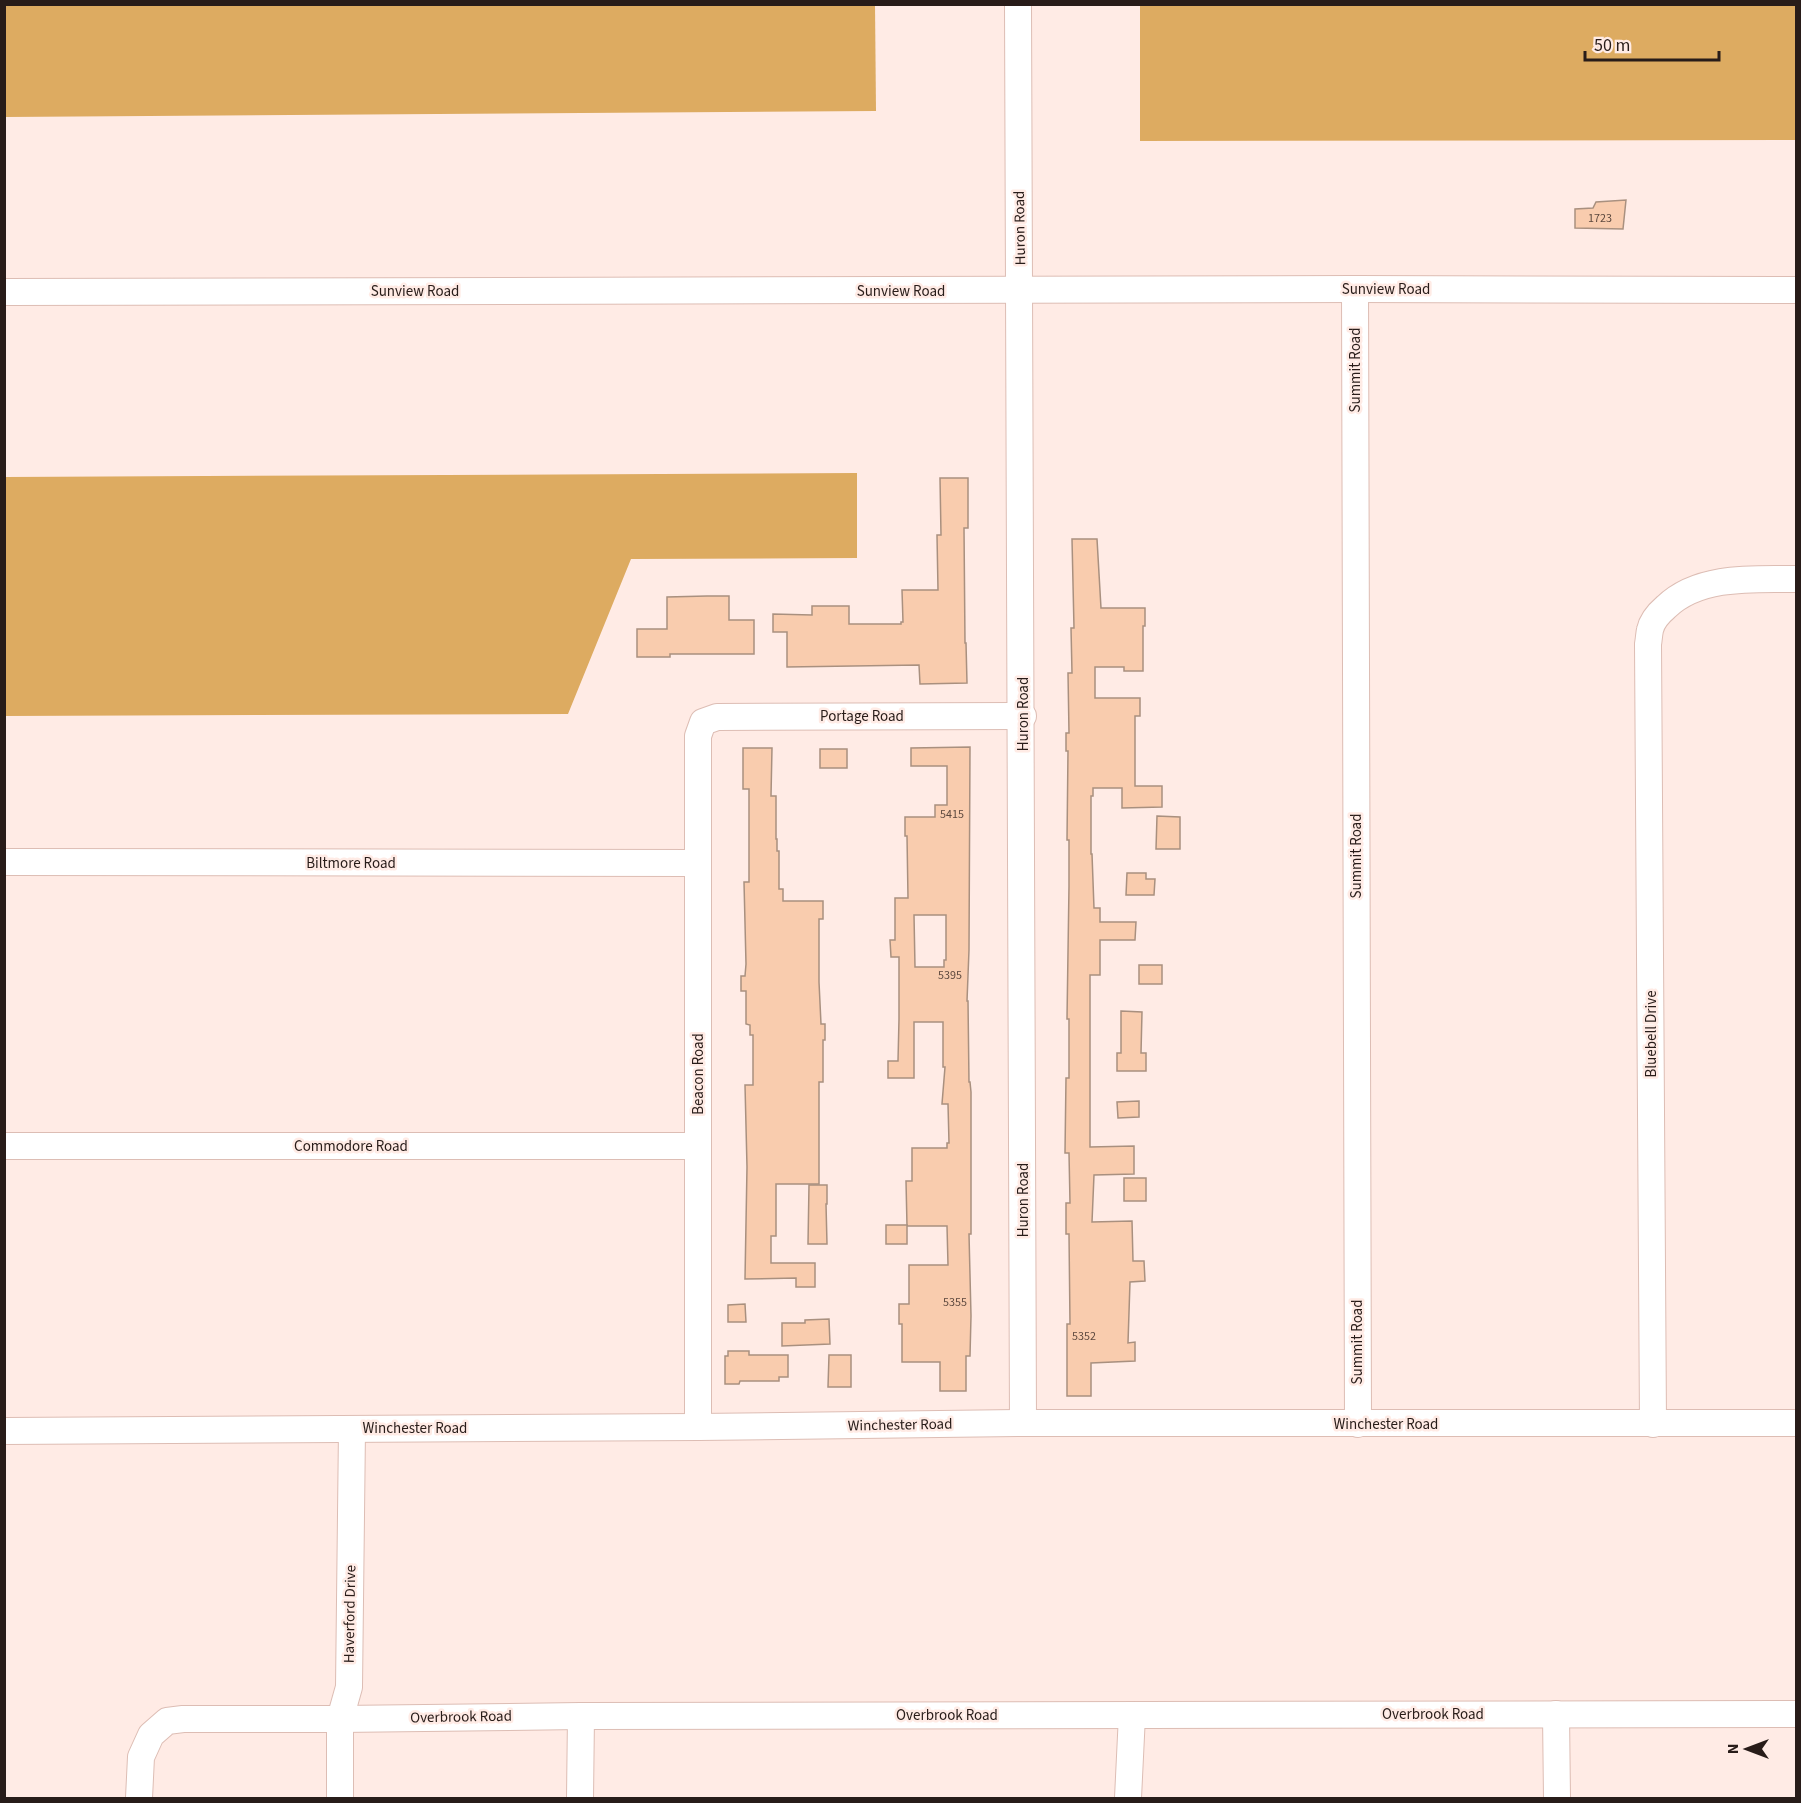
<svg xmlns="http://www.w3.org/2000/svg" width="1801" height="1803" viewBox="0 0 1801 1803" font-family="'Source Sans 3',sans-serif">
<rect width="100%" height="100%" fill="#ffebe5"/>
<!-- forest -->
<g fill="#ddab61">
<polygon points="4,5 875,5 876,111 5,117"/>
<polygon points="1140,5 1796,5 1796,140 1140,141"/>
<polygon points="857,473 857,558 631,559 568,714 5,716 5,477"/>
</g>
<!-- building -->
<g fill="#f9ccae" stroke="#a9907f" stroke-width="1.5" fill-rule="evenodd">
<polygon points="1626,200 1623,229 1575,228 1575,209 1593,208 1596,202"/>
<polygon points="940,478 968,478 968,528 964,528 965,643 966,643 967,683 920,684 919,665 787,667 787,632 773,632 773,614 812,615 812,606 849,606 849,624 901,624 901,622 903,622 902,590 938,590 937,535 941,535"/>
<polygon points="1072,539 1097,539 1101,608 1145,608 1145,626 1143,626 1143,671 1124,671 1124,667 1095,667 1095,698 1140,698 1140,716 1135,716 1135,786 1162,786 1162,807 1122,808 1122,788 1093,788 1093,796 1091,796 1091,854 1092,854 1094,908 1100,908 1100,922 1136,922 1135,940 1100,940 1100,975 1090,975 1090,1147 1134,1146 1134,1174 1094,1175 1092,1222 1132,1221 1133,1261 1144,1261 1145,1281 1130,1282 1128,1343 1135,1342 1135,1361 1091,1363 1091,1396 1067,1396 1067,1324 1070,1324 1069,1234 1066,1234 1066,1203 1070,1203 1069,1153 1065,1153 1066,1078 1069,1078 1069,1019 1067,1019 1069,886 1069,840 1067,840 1068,751 1066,751 1066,733 1069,733 1068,673 1072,673 1071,628 1074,628"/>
<polygon points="707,596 729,596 729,620 754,620 754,654 670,654 670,657 637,657 637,629 667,629 667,597"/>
<path d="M970,747L969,950L967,1001H968L969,1082H970L971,1092V1234H969L971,1316L970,1356H966V1391H940V1362H902V1324H899V1304H909V1265H948L947,1226H907L906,1181H912V1148H947V1143H949L948,1104H942L945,1067H943V1022H914V1078H888V1061H898L899,1019V957H891L890,940H895V898H908L907,836H905V817H935V805H947V766H911V748ZM914,915H946V960H944V967H915Z"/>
<polygon points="743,748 772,748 771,796 776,796 776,839 777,839 777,851 779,851 779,889 783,889 783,901 823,901 823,919 819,919 819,982 821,1024 825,1024 825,1040 823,1040 823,1082 819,1082 819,1184 776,1184 776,1236 771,1236 771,1263 815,1263 815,1287 796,1287 796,1278 745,1279 747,1167 745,1085 753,1085 753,1035 750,1035 750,1025 746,1024 746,991 741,991 741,976 745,976 746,964 744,882 749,882 749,789 743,789"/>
<rect x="820" y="749" width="27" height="19"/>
<polygon points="1157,816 1180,817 1180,849 1156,849"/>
<polygon points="1127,873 1146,873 1146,879 1155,879 1154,895 1126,895"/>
<rect x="1139" y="965" width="23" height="19"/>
<polygon points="1121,1011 1142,1012 1141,1053 1146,1053 1146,1071 1117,1071 1117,1053 1121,1053"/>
<polygon points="1139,1101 1139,1117 1118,1118 1117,1102"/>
<rect x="1124" y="1178" width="22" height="23"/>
<polygon points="809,1185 827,1185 827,1204 826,1204 827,1244 808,1244"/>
<rect x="886" y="1225" width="21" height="19"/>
<polygon points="745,1304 746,1322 728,1322 728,1305"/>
<polygon points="829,1319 830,1344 782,1346 782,1323 805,1323 805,1320"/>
<polygon points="728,1351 749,1351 749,1355 788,1355 788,1377 779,1377 779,1381 740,1381 739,1384 725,1384 725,1356 728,1356"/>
<polygon points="829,1355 851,1355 851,1387 828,1387"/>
</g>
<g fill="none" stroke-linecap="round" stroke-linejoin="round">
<!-- minor casing -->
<g stroke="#ddbdb4" stroke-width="28">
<g id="minor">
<path d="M1018,4C1023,477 1023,950 1023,1423"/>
<polyline points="1355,289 1358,1424"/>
<polyline points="4,292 1355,289 1796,290"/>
<polyline points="4,862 698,863"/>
<polyline points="4,1146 698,1146"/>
<path d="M1653,1424L1648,644C1649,639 1649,634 1650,630C1652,620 1659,613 1666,607C1699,575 1754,579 1796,579"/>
<polyline points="698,1427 698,736 703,722 717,717 1023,716"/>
<polyline points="4,1431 698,1427 1023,1423 1796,1423"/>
<polyline points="1556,1714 1557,1798"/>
<polyline points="139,1798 141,1757 151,1735 167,1721 183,1719 340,1719 581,1716 1796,1714"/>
<polyline points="340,1798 340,1719 349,1687 352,1429"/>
<polyline points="580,1798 581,1716"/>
<polyline points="1128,1798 1132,1715"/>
</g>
</g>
<!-- minor -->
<use href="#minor" stroke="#fff" stroke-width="26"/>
</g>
<g text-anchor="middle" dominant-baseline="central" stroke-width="5" stroke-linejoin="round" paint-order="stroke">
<!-- number labels -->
<g font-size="12" fill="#5c483e">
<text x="1600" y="218">1723</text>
<text x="952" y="814">5415</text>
<text x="950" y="975">5395</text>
<text x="955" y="1302">5355</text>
<text x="1084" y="1336">5352</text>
</g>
<!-- street labels -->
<g font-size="15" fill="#281c19" stroke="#ffebe5">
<text transform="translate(1020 228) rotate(-91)">Huron Road</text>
<text x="1386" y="289">Sunview Road</text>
<text x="415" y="291">Sunview Road</text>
<text x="901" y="291">Sunview Road</text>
<text transform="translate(1355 370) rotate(-90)">Summit Road</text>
<text transform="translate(1023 714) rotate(-90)">Huron Road</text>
<text x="862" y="716">Portage Road</text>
<text transform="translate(1356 856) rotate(-90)">Summit Road</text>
<text x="351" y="863">Biltmore Road</text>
<text transform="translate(1651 1034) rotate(-90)">Bluebell Drive</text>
<text transform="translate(698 1074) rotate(-90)">Beacon Road</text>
<text x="351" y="1146">Commodore Road</text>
<text transform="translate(1023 1200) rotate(-90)">Huron Road</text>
<text transform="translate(1357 1342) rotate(-90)">Summit Road</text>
<text x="1386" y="1424">Winchester Road</text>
<text transform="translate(900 1425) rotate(-1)">Winchester Road</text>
<text x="415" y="1428">Winchester Road</text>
<text transform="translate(350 1614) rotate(-89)">Haverford Drive</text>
<text x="1433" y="1714">Overbrook Road</text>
<text x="947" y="1715">Overbrook Road</text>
<text transform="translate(461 1717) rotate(-1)">Overbrook Road</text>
</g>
</g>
<!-- border -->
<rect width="1801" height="1803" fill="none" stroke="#281c19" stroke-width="12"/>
<!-- north arrow -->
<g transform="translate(1747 1749) rotate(270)" stroke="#ffebe5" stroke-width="4.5" paint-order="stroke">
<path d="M0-4.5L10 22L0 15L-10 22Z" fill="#281c19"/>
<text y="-9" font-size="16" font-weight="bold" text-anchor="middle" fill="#281c19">N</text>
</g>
<!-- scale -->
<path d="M1585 51v9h134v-9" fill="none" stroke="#281c19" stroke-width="3"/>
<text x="1594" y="51" font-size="18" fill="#281c19" stroke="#ffebe5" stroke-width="4.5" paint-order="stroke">50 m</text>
</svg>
